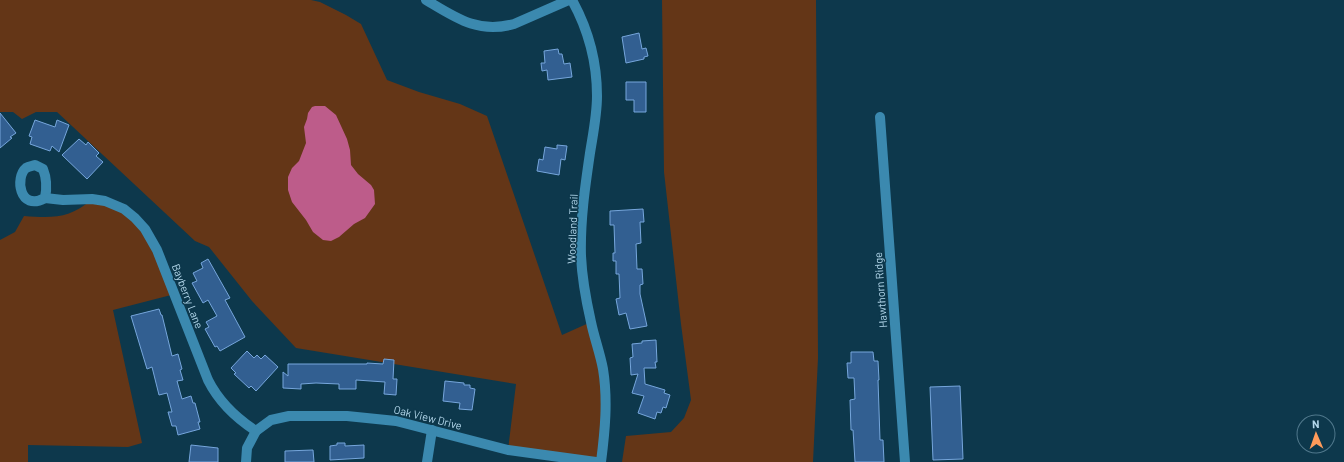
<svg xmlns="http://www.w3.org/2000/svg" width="1344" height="462" viewBox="0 0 1344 462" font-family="Barlow,sans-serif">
<rect width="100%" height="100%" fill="#0d384c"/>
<!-- green -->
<g fill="#643617">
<polygon points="0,0 311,0 320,2 346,15 361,24 387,80 419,92 460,104 487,116 562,335 591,322 603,369 601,462 508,450 516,384 296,348 252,301 209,247 195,241 57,112 36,112 22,119 13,112 0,112"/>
<polygon points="662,0 816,0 818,358 813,462 622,462 626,436 671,432 684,418 691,400 681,324 664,172"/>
<path d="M92,199L135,218L175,294L113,310L142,443L128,447L28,445V462H0V240L15,232L24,216C52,218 70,219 92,199Z"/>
</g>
<!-- water -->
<polygon fill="#bd5c8a" points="315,106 325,106 336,115 347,139 350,150 351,165 358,174 371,185 374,190 375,204 365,218 354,224 339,237 331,241 323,240 313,232 306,220 292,202 288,190 288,177 292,168 299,161 306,143 304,127 307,119 308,113 312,107"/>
<!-- building -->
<g fill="#325f91" stroke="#76a6dc">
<polygon points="639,33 642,49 646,48 648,56 644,57 644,59 626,63 622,37"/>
<polygon points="558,49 559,54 562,54 564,64 570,63 572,77 548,80 547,70 542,71 541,63 545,63 544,51"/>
<polygon points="626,82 646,82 646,112 634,112 634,100 626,100"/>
<polygon points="0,113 16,133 10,137 12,138 0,148"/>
<polygon points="35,120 55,127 57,120 69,125 59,152 52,146 50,151 30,144 32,137 29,136"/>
<polygon points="79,139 86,145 88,142 99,153 96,156 103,162 87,179 62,155"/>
<polygon points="557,145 567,146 565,160 561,159 559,175 537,171 539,159 543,160 545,147 557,149"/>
<polygon points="643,209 644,222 640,222 641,243 636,244 637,269 642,269 643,284 640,285 640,294 647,326 630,329 626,313 619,315 616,299 620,298 619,274 616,274 616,261 613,261 613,253 615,253 614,225 610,225 610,211"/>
<polygon points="208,259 230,298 225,300 245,337 220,351 217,346 215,347 205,329 209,327 206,322 217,316 208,300 203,303 192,283 197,281 193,273 203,268 201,263"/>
<polygon points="159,309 161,315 162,315 172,356 178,354 182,369 180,370 183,380 177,381 182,399 191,396 193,403 195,403 200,422 198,422 200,429 178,435 176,426 172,426 168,412 172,412 167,393 159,395 152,367 147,369 131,316"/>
<polygon points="656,340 657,362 655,362 656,368 644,368 645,384 665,390 664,393 670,395 666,408 663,407 661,413 657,412 655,419 638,413 644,396 632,393 638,374 631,375 630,358 633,357 632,344 642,343 642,341"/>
<polygon points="247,351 254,358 257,355 261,359 265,355 278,367 256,391 251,386 249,388 234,374 236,373 231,368"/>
<polygon points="851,352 873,352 874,361 878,361 879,380 878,380 880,440 883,440 884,462 855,462 853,430 851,430 850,400 855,399 854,378 848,378 847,363 851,363"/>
<polygon points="384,359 394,360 393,379 397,379 396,395 384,394 385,382 356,380 356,389 339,389 339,384 316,383 301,384 301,389 283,388 283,372 288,376 288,364 367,364 367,363 383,364"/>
<polygon points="445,381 464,383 464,385 470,385 470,388 475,389 472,410 459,409 460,403 443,401"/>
<polygon points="960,386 963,459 933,460 930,387"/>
<polygon points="337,443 345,443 345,446 364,445 364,458 330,460 330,446 337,445"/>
<polygon points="191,445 218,448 218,462 189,462"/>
<polygon points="313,450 314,462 285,462 285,451"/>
</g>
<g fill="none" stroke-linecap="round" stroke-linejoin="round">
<!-- minor -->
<g stroke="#3b89af" stroke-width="10">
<path d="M426,0C456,18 478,34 514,24L569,0"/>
<path d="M572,0C588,29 597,62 597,96C597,115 593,134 590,153C585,187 580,221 581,256C582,278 586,300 591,322C594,337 600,353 603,369C608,400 605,431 601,462"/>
<polyline points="880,117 905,462"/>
<path d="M35,165L43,169C47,179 47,188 45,198C19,212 15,177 26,168C29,166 32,166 35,165Z"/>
<path d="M45,198L63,200L92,199L105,201L124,209L135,218L145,229L157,250L208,380C219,402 236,418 256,431"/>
<polyline points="246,462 247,448 256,431 271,420 289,416 347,416 396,421 508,450 596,462"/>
<polyline points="427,462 432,430"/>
</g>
</g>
<g text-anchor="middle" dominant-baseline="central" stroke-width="3" stroke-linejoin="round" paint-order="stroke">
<!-- street labels -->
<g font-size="11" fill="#b4d8ec" stroke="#0d384c">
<text transform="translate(572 229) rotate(-88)">Woodland Trail</text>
<text transform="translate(880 290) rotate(-94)">Hawthorn Ridge</text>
<text transform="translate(188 296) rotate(69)">Bayberry Lane</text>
<text transform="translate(428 417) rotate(14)">Oak View Drive</text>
</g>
</g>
<!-- north arrow -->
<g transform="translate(1316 434) rotate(358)"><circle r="19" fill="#0d384c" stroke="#50788c"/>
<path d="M0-3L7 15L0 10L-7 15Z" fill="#ff9b5a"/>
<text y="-6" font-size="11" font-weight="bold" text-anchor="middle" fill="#b4d8ec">N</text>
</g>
</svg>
